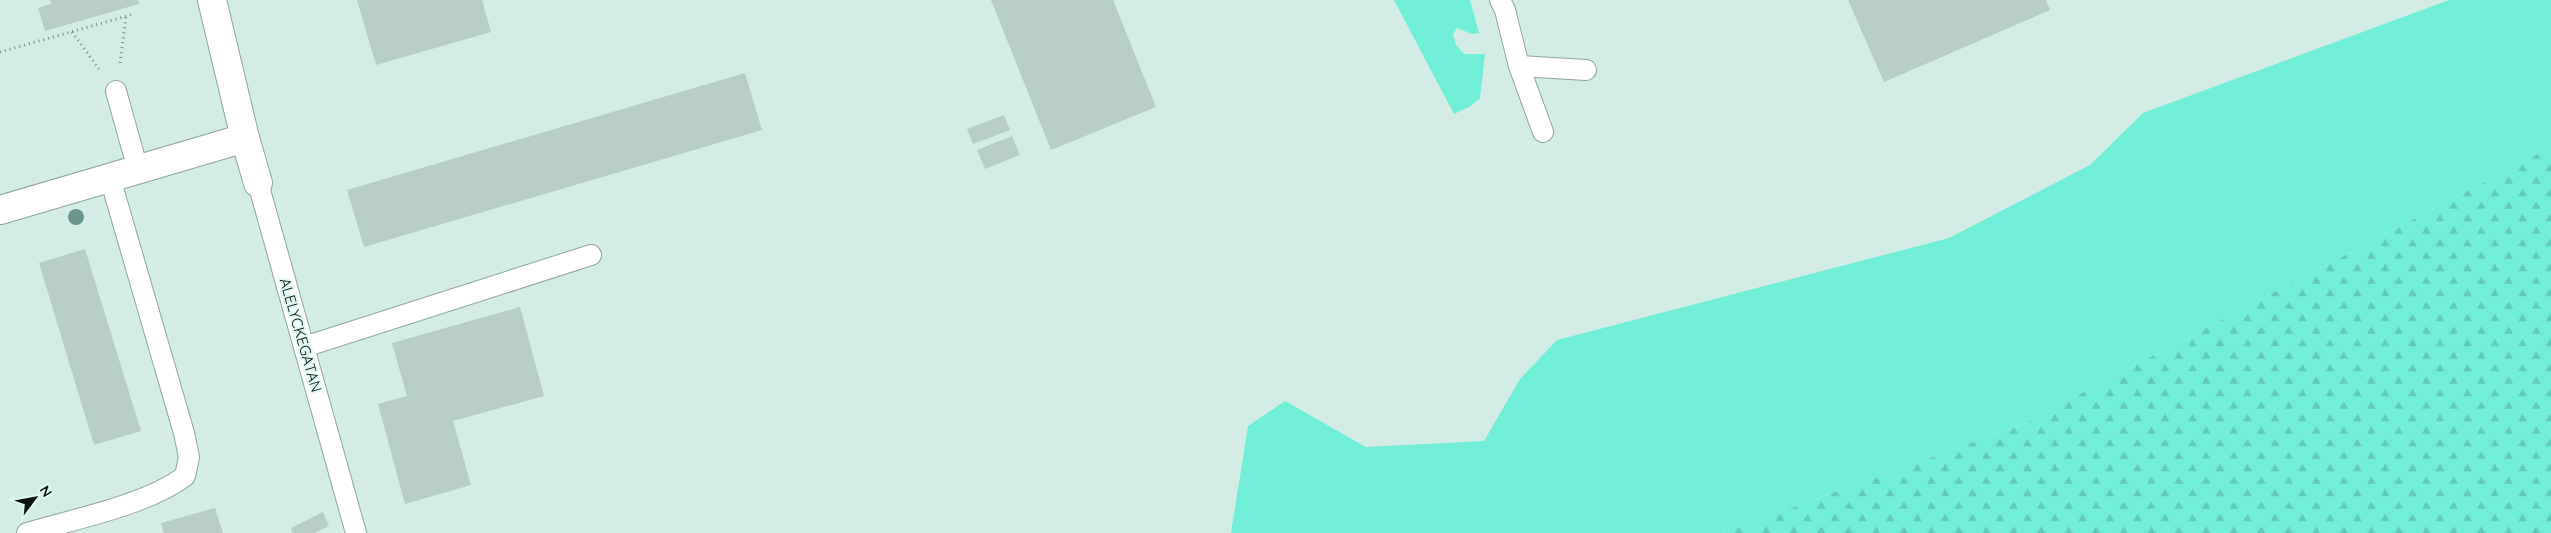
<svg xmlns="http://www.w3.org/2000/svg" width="2551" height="533" viewBox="0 0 2551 533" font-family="Quicksand,sans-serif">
<defs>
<pattern id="forest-firs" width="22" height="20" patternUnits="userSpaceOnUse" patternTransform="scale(1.25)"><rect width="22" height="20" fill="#71eed7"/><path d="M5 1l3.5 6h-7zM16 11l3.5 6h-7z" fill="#61cbb8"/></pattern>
</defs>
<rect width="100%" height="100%" fill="#d4ece6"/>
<!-- grass -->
<g fill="#71eed7">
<polygon points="1394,0 1470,0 1479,33 1472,34 1457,28 1453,34 1456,45 1464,54 1485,54 1480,98 1471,106 1454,114"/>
<polygon points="2449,0 2551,0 2551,147 2023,424 1722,533 1231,533 1248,426 1285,401 1366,447 1484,441 1520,379 1557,340 1949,238 2090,165 2143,113"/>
</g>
<!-- forest -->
<polygon fill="url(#forest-firs)" points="2551,147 2551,533 1722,533 2023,424"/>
<!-- building -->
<g fill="#b6cdc8">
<polygon points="50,0 138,0 139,4 45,31 38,8 51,4"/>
<polygon points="357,0 482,0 491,32 376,65"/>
<polygon points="991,0 1113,0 1156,107 1051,150"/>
<polygon points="1848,0 2046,0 2050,10 1884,82"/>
<polygon points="745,73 762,130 364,247 347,190"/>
<polygon points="1004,115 1010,130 973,144 967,129"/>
<polygon points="1012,136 1020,155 985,169 977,150"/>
<polygon points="85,249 141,431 94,445 39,263"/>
<polygon points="520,307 544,396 453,421 471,485 405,504 378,404 407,396 392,343"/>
<polygon points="215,508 223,533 164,533 161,523"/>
<polygon points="323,512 329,526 315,533 293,533 291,528"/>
</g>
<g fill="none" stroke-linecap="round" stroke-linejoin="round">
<!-- service casing -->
<g stroke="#8ea5a0" stroke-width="22">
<g id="service">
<polyline points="1500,0 1505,10 1519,66 1543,132"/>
<polyline points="1519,66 1586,70"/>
<polyline points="116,91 138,170"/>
<polyline points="258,183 356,533"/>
<polyline points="304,347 591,255"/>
<path d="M27,533C74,519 147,505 185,476L189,457L184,433L110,178"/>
</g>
</g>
<!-- minor casing -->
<g stroke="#8ea5a0" stroke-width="30">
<g id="minor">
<polyline points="212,0 245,138 258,183"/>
<polyline points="0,210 245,138"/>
</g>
</g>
<!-- path -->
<g stroke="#798985" stroke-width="3" stroke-dasharray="1 4" stroke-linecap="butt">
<polyline points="72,32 99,69"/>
<polyline points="0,52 134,14"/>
<polyline points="120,63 126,16"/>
</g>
<!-- service -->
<use href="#service" stroke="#fff" stroke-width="20"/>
<!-- minor -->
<use href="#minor" stroke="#fff" stroke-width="28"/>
</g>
<!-- trees -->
<circle fill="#68958d" cx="76" cy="217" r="8"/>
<g text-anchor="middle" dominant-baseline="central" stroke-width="4" stroke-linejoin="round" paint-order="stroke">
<!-- street labels -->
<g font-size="15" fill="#0c1412" stroke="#e1f9f3">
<text transform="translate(301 335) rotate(74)">ALELYCKEGATAN</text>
</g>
</g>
<!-- north arrow -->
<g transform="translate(35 498) rotate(58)" stroke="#e1f9f3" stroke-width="4" paint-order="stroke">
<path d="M0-4L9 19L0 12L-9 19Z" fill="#0c1412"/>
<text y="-8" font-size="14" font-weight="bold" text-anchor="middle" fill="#0c1412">N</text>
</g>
</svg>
